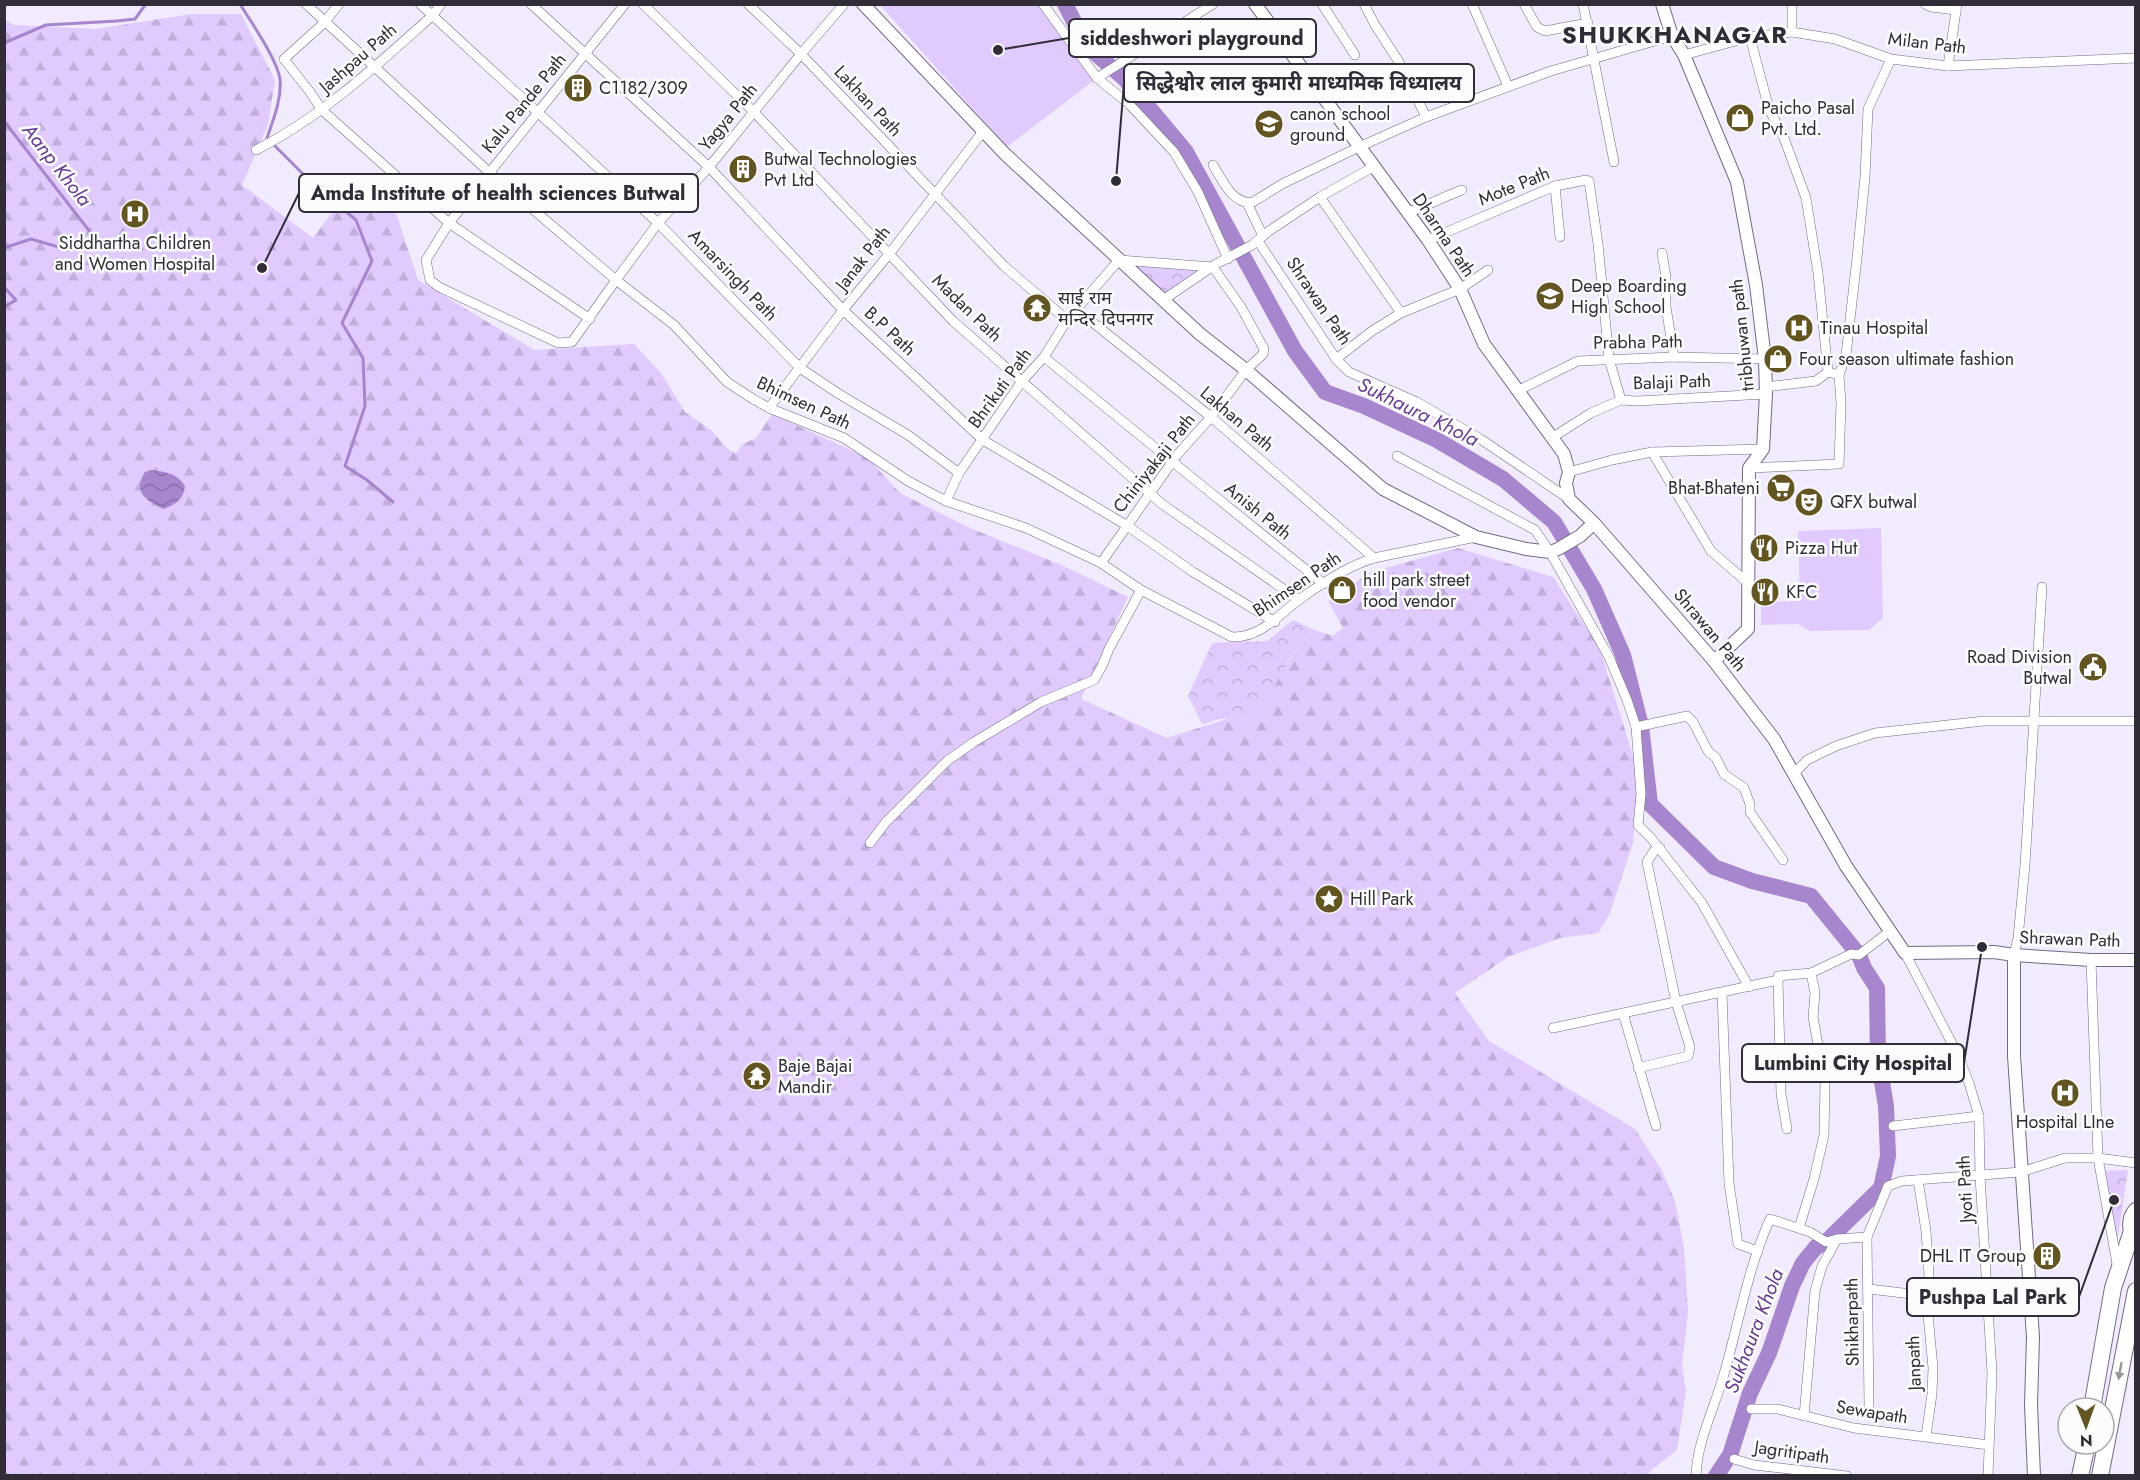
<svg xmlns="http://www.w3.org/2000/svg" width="2140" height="1480" viewBox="0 0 2140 1480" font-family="Jost,'Noto Sans Devanagari',sans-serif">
<defs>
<pattern id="forest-firs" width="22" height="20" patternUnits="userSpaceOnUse" patternTransform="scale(1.5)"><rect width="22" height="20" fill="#e0cafe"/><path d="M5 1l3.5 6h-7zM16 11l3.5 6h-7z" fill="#c1aeda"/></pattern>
<pattern id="park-crowns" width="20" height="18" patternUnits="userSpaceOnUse" patternTransform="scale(1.5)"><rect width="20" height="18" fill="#e0cafe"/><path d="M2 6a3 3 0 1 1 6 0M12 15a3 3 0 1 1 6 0" fill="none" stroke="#c1aeda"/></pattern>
<pattern id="water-waves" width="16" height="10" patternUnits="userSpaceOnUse" patternTransform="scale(1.5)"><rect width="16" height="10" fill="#a786ce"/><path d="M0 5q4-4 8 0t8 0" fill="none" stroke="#896ea8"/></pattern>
</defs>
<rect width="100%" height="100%" fill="#f2ebfd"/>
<!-- grass -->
<g fill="#e0cafe">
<polygon points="880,5 1038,5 1097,78 1007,147"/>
<polygon points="1881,528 1883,618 1869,630 1810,631 1798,624 1761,625 1761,602 1800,601 1798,531"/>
</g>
<!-- forest -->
<polygon fill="url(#forest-firs)" points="191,14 241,14 275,80 268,125 242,185 313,238 343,198 395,210 418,280 534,350 634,344 661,373 685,412 711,430 730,451 736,453 743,444 756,438 772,414 868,458 900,493 970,528 1059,564 1128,597 1081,699 1167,738 1227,719 1249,717 1312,629 1333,636 1343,628 1328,601 1371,572 1458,548 1553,577 1600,649 1638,772 1633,843 1610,913 1598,933 1560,938 1508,957 1455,993 1489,1041 1635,1129 1661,1169 1675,1201 1684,1248 1688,1312 1682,1365 1686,1391 1677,1450 1649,1472 1649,1476 5,1475 4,19 14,25 96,29"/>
<!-- park -->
<g fill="url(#park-crowns)">
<polygon points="1119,260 1216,264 1163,300"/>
<polygon points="1293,620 1312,629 1289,660 1260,712 1249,717 1220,719 1202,724 1188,696 1212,643 1267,641"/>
<polygon points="2128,1170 2116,1248 2101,1171"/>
</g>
<!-- water -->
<path fill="url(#water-waves)" d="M151,470C166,472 177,473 185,486C184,499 175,505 163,509C146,500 132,492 145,472Z"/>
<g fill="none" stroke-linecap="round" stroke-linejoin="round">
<!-- stream -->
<g stroke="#a786ce" stroke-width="3">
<path d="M240,4C251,22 277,59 280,79C282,99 273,120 267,138L305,176L356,220L372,261L342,323L363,358L365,406L345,466L367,480L393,502"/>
<polyline points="4,43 46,25 117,21 135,19 146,4"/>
<polyline points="4,121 94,237 69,250 31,239 4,248"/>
<polyline points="4,287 16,300 4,307"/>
</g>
<!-- river -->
<polyline stroke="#a786ce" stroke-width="16" points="1065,4 1086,45 1125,79 1186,152 1295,351 1325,392 1364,406 1437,440 1503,479 1554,522 1594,589 1623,655 1641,726 1650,804 1714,867 1752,881 1811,896 1859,955 1864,968 1877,988 1878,1058 1886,1106 1888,1156 1881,1188 1826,1242 1816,1247 1803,1263 1792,1286 1769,1353 1750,1393 1730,1455 1716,1476"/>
<!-- street casing -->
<g stroke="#746984" stroke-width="10">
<g id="street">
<polyline points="306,4 489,172 616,280 658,223 709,167 801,54 844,4"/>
<path d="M339,4L324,23L284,59L310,92L322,110L449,223L426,260L430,280L439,287L558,343L572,342L616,280L674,325L727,382L753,399L769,408L844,438L908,481L946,501L1026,528L1101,563L1141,590L1232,637C1261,638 1279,614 1300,599C1322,583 1348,566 1374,558L1476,537"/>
<polyline points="420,4 658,223 800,368 839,394 908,435 959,473"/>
<polyline points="531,4 709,167 843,310 983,440 1126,525 1193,572 1275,622"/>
<polyline points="643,4 753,111 953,321 1162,504 1299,600"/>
<polyline points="748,4 801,54 1004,266 1067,320"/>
<polyline points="1043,4 1097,78 1130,105 1174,152 1198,192 1228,259"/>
<polyline points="1322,4 1355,55"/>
<polyline points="1364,4 1375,25 1399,62 1426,117"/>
<polyline points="1472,4 1508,86"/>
<polyline points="1524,4 1537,27 1545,31 1588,23"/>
<polyline points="1583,4 1614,162"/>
<polyline points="1925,4 1931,7 1956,10"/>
<polyline points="1792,32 1792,4"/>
<polyline points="1684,55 1750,37 1792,32 1835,39 1891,59 1948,66 2136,58"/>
<polyline points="1948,66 1957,4"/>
<polyline points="1097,78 1213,4"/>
<path d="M256,150C323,116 377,65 433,15L441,4"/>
<path d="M1213,165C1221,178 1233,206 1253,202L1282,184L1359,147L1426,117L1551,71L1672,36"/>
<polyline points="1555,186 1560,237"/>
<polyline points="1320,197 1401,313"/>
<polyline points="1247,203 1263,236"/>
<path d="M1408,212C1427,206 1443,197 1462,190"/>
<polyline points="1428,240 1555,186 1586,180 1589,181 1598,244 1609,359 1621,400"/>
<polyline points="1258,241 1336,359 1349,372 1417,402 1482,440 1569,499"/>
<polyline points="1662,253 1666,277 1666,307 1674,357"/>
<polyline points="1163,300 1216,264 1252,245 1269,231 1320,197 1373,167"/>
<polyline points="1076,309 1211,417 1374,558"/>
<polyline points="590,319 449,223 625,4"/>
<path d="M1044,357C1137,433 1230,509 1324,584"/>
<polyline points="1336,359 1372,331 1401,313 1460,289 1488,270"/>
<polyline points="1839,375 1846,355 1857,258 1865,177 1868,109 1891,59"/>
<polyline points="1765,387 1816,381 1828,372"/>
<polyline points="1519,390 1578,361 1674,357 1765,359"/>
<polyline points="769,408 843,310 890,253 984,130"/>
<polyline points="1553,437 1591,413 1621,400 1637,401 1766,394"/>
<polyline points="1652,452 1711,551 1748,583"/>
<polyline points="1397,456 1535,530 1550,552 1609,657 1627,700 1636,727 1641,794 1638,825 1651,838 1702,903 1749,987"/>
<polyline points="1749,468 1839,464 1841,403 1839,375 1828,372 1818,273 1806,198 1784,138 1769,109 1750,37"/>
<polyline points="1569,472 1612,460 1652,452 1763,449"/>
<polyline points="946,501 959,473 1022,381 1044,357 1067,320 1119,260 1213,267 1241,307 1264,349 1263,354 1246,370 1211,417 1177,455 1101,563"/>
<polyline points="1636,727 1687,716 1693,722 1708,751 1716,758 1724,774 1744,788 1750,804 1750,812 1783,860"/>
<polyline points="1794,774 1807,760 1836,746 1875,733 1984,721 2136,721"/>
<polyline points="870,843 886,822 947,761 974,742 1041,702 1094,680 1102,666 1109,649 1141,590"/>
<polyline points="1905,953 1957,1053 1969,1083 1979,1116 1980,1176 1992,1373 1988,1476"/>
<polyline points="2014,955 2018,938 2025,865 2042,587"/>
<polyline points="2091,960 2098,1158 2117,1264"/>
<polyline points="1778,980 1781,1094 1787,1129"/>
<polyline points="1722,993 1729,1183 1738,1244 1758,1251"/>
<polyline points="1623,1013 1656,1126"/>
<polyline points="1553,1028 1778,980 1778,976 1811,973 1851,954 1859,955 1890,931"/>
<polyline points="1638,1068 1688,1056 1690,1047 1676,1002 1647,862 1654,851 1660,848"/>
<polyline points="1893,1126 1979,1116"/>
<polyline points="1918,1180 1926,1231 1929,1274 1927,1304 1933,1368 1932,1394 1926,1436"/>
<polyline points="1799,1228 1814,1179 1824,1135 1825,1084 1813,1017 1815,993 1811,973"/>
<polyline points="1867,1237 1869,1406"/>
<polyline points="1869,1289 1928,1296"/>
<polyline points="1751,1409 1778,1409 1854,1428 1989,1445"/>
<polyline points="1804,1416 1815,1291 1822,1266 1837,1239"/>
<polyline points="1734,1459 1754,1465 1847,1476"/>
<path d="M1696,1476C1697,1441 1715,1407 1724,1374C1739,1322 1748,1268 1770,1219L1810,1232L1826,1242L1837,1239L1867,1237L1888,1186L1902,1181L2021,1172L2065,1158H2098L2136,1163"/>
</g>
</g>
<!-- secondary casing -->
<g stroke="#746984" stroke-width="14">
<g id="secondary">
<polyline points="863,4 1005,154 1200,334 1246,370 1383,489 1476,537 1526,549 1550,552 1558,549 1580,536 1594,523"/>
<polyline points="1255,4 1428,240 1460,289 1484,344 1564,454 1569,472 1566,483 1569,499 1594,523 1714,661 1774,739 1846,866 1905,953 1994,952 2014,955 2091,960 2136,960"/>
<polyline points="1662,4 1672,36 1684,55 1737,182 1756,285 1765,359 1766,394 1763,449 1749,468 1748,629 1714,661"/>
<polyline points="2014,955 2014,1056 2033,1337 2031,1405 2034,1476"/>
</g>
</g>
<!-- highway casing -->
<g stroke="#746984" stroke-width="18">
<g id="highway">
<path d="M2136,1211C2129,1220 2130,1230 2136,1239"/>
<polyline points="2092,1408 2113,1288 2132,1231"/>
<polyline points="2080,1476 2087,1444"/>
<polyline points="2100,1476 2136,1291"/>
</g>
</g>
<!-- street -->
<use href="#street" stroke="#fff" stroke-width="9"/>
<!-- secondary -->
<use href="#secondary" stroke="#fff" stroke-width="12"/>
<!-- highway -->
<use href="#highway" stroke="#fff" stroke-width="16"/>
</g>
<!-- one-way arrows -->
<defs><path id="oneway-solid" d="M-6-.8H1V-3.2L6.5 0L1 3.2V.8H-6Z" transform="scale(1.5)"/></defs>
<use fill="#98969b" href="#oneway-solid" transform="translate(2120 1371) rotate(100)"/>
<!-- icons -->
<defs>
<g id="building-disc" transform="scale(1.5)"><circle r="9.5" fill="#625522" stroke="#fcfcfc"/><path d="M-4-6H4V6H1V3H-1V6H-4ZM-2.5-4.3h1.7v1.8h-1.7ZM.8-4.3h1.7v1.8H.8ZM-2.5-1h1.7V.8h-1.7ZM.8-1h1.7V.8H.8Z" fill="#fff"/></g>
<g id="shop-disc" transform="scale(1.5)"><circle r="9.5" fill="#625522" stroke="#fcfcfc"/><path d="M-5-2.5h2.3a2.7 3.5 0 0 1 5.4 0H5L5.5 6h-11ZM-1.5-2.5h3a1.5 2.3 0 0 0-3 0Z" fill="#fff"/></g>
<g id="school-disc" transform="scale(1.5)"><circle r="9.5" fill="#625522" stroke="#fcfcfc"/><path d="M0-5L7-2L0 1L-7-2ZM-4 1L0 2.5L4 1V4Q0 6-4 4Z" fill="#fff"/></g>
<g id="hospital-disc" transform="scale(1.5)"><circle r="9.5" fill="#625522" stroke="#fcfcfc"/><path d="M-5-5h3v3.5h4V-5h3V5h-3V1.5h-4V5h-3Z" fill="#fff"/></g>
<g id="temple-disc" transform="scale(1.5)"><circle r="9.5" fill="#625522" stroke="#fcfcfc"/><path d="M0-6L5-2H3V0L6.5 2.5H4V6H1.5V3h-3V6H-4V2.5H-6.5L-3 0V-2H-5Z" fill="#fff"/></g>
<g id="supermarket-disc" transform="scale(1.5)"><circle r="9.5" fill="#625522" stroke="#fcfcfc"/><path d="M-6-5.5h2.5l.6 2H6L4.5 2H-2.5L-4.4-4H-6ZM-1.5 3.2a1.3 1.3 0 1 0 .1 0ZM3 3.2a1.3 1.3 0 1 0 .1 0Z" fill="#fff"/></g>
<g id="theatre-disc" transform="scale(1.5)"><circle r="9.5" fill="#625522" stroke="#fcfcfc"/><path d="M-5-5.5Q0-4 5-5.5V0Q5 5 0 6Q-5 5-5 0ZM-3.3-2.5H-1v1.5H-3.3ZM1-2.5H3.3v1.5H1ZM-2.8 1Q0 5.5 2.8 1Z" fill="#fff"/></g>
<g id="restaurant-disc" transform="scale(1.5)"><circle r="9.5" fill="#625522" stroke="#fcfcfc"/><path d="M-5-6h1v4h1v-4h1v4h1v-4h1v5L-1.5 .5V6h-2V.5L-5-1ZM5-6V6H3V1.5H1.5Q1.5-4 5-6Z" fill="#fff"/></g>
<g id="civic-disc" transform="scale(1.5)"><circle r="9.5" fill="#625522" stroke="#fcfcfc"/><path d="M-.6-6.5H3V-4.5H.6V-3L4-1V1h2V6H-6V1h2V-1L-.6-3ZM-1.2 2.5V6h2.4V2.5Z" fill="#fff"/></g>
<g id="sight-disc" transform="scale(1.5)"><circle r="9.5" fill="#625522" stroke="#fcfcfc"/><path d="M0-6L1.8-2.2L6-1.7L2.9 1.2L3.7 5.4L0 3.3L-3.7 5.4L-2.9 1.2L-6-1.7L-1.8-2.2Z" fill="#fff"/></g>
</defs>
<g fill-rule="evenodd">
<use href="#building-disc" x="578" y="88"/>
<use href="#shop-disc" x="1740" y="118"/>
<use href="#school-disc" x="1269" y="124"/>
<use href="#building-disc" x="743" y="169"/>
<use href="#hospital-disc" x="135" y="214"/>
<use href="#school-disc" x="1550" y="296"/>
<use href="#temple-disc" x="1037" y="308"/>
<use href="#hospital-disc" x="1799" y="328"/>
<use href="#shop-disc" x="1778" y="359"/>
<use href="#supermarket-disc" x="1781" y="488"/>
<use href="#theatre-disc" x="1809" y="502"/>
<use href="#restaurant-disc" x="1764" y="548"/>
<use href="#shop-disc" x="1342" y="590"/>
<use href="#restaurant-disc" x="1765" y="592"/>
<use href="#civic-disc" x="2093" y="667"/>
<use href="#sight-disc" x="1329" y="899"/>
<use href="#temple-disc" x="757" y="1076"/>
<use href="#hospital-disc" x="2065" y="1093"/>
<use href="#building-disc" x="2047" y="1256"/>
</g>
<g text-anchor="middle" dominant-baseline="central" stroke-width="5" stroke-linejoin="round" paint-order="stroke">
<!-- street labels -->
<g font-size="18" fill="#312c37" stroke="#fcfcfc">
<text transform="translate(1927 43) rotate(7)">Milan Path</text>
<text transform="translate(358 58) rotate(-41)">Jashpau Path</text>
<text transform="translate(868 101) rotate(47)">Lakhan Path</text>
<text transform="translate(524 103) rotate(-51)">Kalu Pande Path</text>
<text transform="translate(728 117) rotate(-51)">Yagya Path</text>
<text transform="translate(1514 186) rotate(-22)">Mote Path</text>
<text transform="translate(1444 235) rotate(56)">Dharma Path</text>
<text transform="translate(863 258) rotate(-52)">Janak Path</text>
<text transform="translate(733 275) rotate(46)">Amarsingh Path</text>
<text transform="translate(1319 301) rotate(56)">Shrawan Path</text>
<text transform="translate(967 308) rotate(44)">Madan Path</text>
<text transform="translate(890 331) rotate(43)">B.P Path</text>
<text transform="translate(1742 335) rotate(-96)">tribhuwan path</text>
<text transform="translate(1638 342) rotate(-1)">Prabha Path</text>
<text transform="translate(1672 382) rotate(-2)">Balaji Path</text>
<text transform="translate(1000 388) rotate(-54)">Bhrikuti Path</text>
<text transform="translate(804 403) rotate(25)">Bhimsen Path</text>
<text transform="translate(1237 419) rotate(40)">Lakhan Path</text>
<text transform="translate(1154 463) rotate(-52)">Chiniyakaji Path</text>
<text transform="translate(1258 511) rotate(39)">Anish Path</text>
<text transform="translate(1297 584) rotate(-34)">Bhimsen Path</text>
<text transform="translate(1710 630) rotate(50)">Shrawan Path</text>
<text transform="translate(2070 939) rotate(2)">Shrawan Path</text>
<text transform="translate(1965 1189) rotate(-93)">Jyoti Path</text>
<text transform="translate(1852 1322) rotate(-91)">Shikharpath</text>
<text transform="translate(1914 1363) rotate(-92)">Janpath</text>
<text transform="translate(1872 1412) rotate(9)">Sewapath</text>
<text transform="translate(1792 1452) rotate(8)">Jagritipath</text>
</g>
<!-- poi labels -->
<g font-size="18" fill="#312c37" stroke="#fcfcfc" text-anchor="start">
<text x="599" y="88">C1182/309</text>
<text x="1761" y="108">Paicho Pasal<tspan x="1761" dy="21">Pvt. Ltd.</tspan></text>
<text x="1290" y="114">canon school<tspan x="1290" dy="21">ground</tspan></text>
<text x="764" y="159">Butwal Technologies<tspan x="764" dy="21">Pvt Ltd</tspan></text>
<text x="135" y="243" text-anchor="middle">Siddhartha Children<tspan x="135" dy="21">and Women Hospital</tspan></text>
<text x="1571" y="286">Deep Boarding<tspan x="1571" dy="21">High School</tspan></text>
<text x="1058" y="298">साई राम<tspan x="1058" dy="21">मन्दिर दिपनगर</tspan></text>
<text x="1820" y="328">Tinau Hospital</text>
<text x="1799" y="359">Four season ultimate fashion</text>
<text x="1760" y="488" text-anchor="end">Bhat-Bhateni</text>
<text x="1830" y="502">QFX butwal</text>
<text x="1785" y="548">Pizza Hut</text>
<text x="1363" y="580">hill park street<tspan x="1363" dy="21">food vendor</tspan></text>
<text x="1786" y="592">KFC</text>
<text x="2072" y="657" text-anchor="end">Road Division<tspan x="2072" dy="21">Butwal</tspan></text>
<text x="1350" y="899">Hill Park</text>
<text x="778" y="1066">Baje Bajai<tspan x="778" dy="21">Mandir</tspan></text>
<text x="2065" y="1122" text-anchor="middle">Hospital LIne</text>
<text x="2026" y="1256" text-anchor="end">DHL IT Group</text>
</g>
<!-- water labels -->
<g font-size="20" font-style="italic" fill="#653a90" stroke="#fcfcfc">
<text transform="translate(57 165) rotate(52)">Aanp Khola</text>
<text transform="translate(1418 412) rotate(26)">Sukhaura Khola</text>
<text transform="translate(1754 1331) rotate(-69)">Sukhaura Khola</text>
</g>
<!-- district labels -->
<g font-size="24" font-weight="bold" letter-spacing="1.5" fill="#312c37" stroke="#fcfcfc">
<text x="1675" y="34">SHUKKHANAGAR</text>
</g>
</g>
<!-- callouts -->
<path fill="none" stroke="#312c37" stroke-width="2" d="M998 50L1069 38M1116 181L1124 83M262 268L299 193M1982 947L1964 1063M2114 1200L2079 1297"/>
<g fill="#312c37" stroke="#fcfcfc" stroke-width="2">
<circle cx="998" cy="50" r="6"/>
<circle cx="1116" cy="181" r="6"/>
<circle cx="262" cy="268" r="6"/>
<circle cx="1982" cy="947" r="6"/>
<circle cx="2114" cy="1200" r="6"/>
</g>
<g fill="#fcfcfc" stroke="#312c37" stroke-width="2">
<rect x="1069" y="19" width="247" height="38" rx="6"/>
<rect x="1124" y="64" width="350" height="38" rx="6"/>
<rect x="299" y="174" width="399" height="38" rx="6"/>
<rect x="1742" y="1044" width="222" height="38" rx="6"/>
<rect x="1907" y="1278" width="172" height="38" rx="6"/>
</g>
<g font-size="20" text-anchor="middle" font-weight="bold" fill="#312c37">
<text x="1192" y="45">siddeshwori playground</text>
<text x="1299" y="90">सिद्धेश्वोर लाल कुमारी माध्यमिक विध्यालय</text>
<text x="498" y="200">Amda Institute of health sciences Butwal</text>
<text x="1853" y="1070">Lumbini City Hospital</text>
<text x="1993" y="1304">Pushpa Lal Park</text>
</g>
<!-- border -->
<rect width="2140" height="1480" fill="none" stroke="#312c37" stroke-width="12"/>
<!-- north arrow -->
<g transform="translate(2086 1426) rotate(179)"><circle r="28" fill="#fcfcfc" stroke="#aba9ad" stroke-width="1.5"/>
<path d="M0-4.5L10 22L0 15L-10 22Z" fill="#625522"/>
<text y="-9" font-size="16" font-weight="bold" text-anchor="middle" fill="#312c37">N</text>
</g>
</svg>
